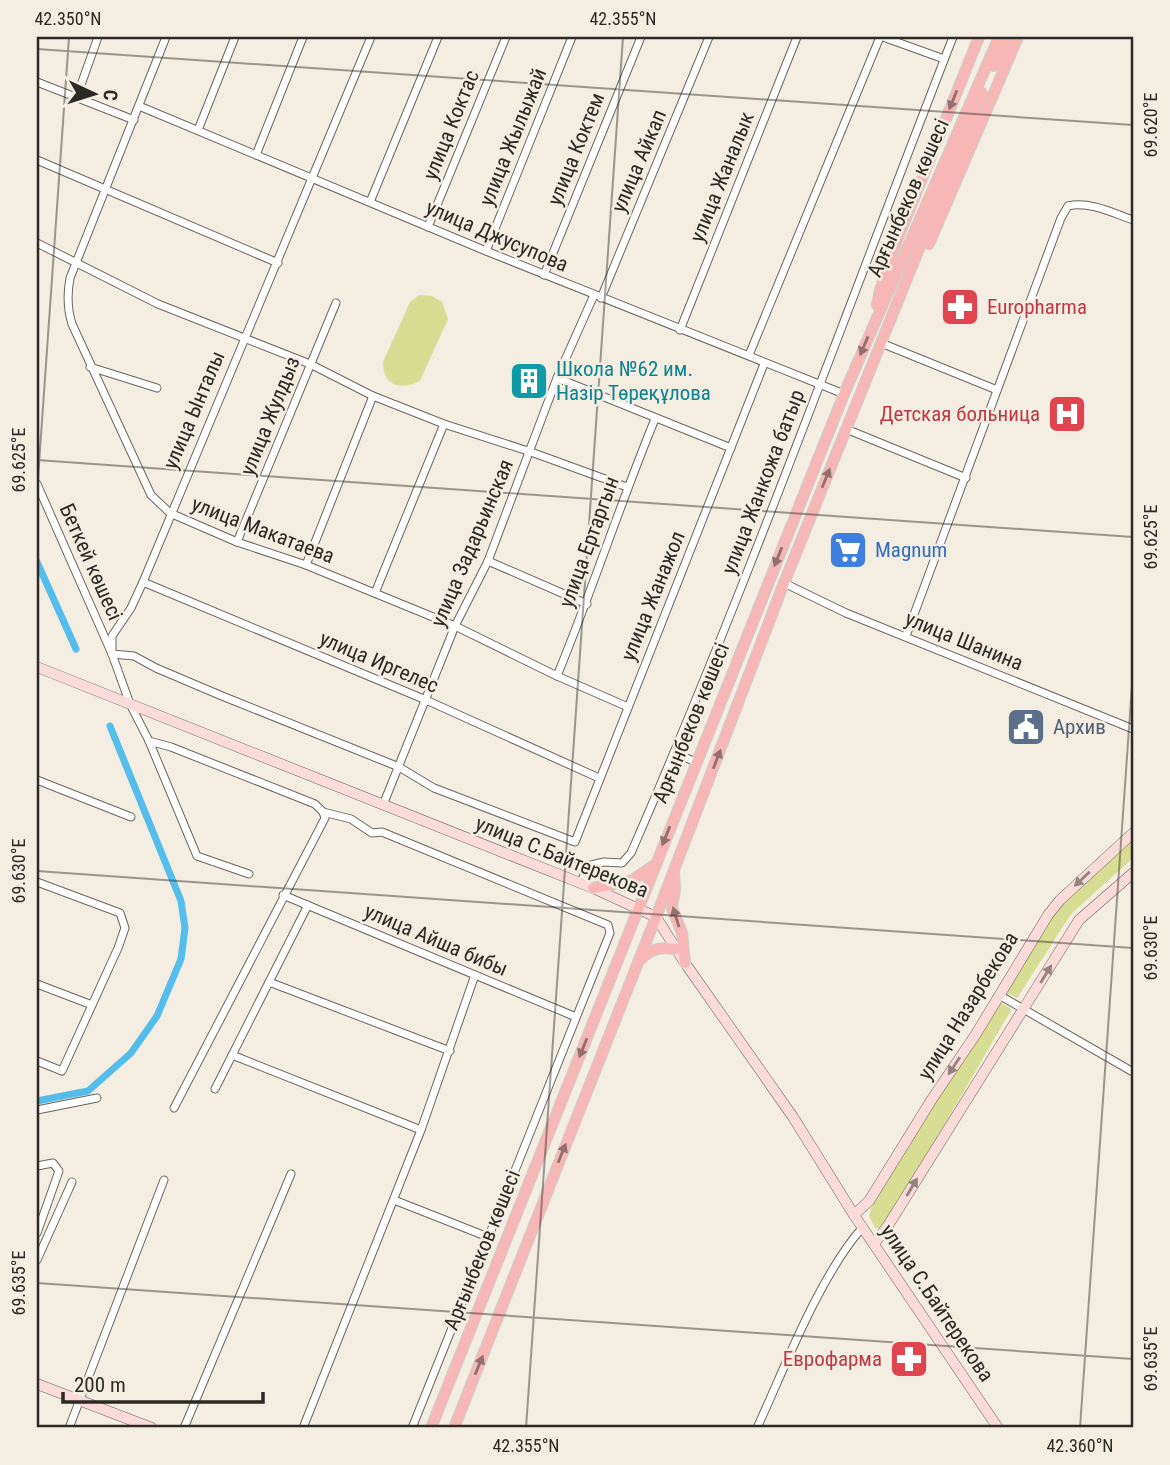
<svg xmlns="http://www.w3.org/2000/svg" width="1170" height="1465" viewBox="0 0 1170 1465" font-family="'Roboto Condensed',sans-serif">
<rect width="100%" height="100%" fill="#f3ede2"/>
<!-- green -->
<g fill="#d7de94">
<path d="M419,295L432,296L442,302L448,319L420,381C401,390 383,387 383,362L410,302Z"/>
<polygon points="1133,834 1133,858 1071,914 1017,998 1003,991 1057,900"/>
<polygon points="994,1003 1001,1003 1010,1008 1010,1012 884,1228 875,1228 869,1216 871,1208"/>
</g>
<g fill="none" stroke-linecap="round" stroke-linejoin="round">
<!-- canal -->
<g stroke="#55bdeb" stroke-width="7">
<polyline points="37,562 76,649"/>
<polyline points="37,1101 88,1091 131,1053 157,1016 181,959 185,928 181,901 110,726"/>
</g>
<!-- street casing -->
<g stroke="#6b665c" stroke-width="9">
<g id="street">
<path d="M166,37L70,278C67,294 67,308 72,324L151,495L170,513L237,542L306,565L455,626L557,676L628,707"/>
<polyline points="883,37 944,59"/>
<polyline points="37,82 134,120"/>
<polyline points="77,96 98,37"/>
<polyline points="139,106 486,251 844,394"/>
<polyline points="198,130 235,37"/>
<polyline points="256,155 303,37"/>
<polyline points="37,160 278,263"/>
<polyline points="370,202 438,37"/>
<polyline points="428,227 506,37"/>
<polyline points="37,243 158,304 310,364 373,396 444,424 531,452 627,487"/>
<polyline points="486,251 572,37"/>
<polyline points="544,275 641,37"/>
<polyline points="601,298 709,37"/>
<polyline points="680,330 797,37"/>
<polyline points="881,343 997,390"/>
<polyline points="749,355 880,37"/>
<polyline points="90,367 157,388"/>
<polyline points="557,378 731,448"/>
<polyline points="846,429 966,478"/>
<polyline points="37,484 112,654 130,704 149,741 197,856 249,874"/>
<polyline points="237,542 336,303"/>
<polyline points="488,561 587,604"/>
<polyline points="306,565 373,396"/>
<polyline points="143,582 426,700 599,778"/>
<polyline points="784,583 846,613 1133,729"/>
<polyline points="375,593 444,424"/>
<path d="M906,636L1061,218L1068,206C1090,201 1113,213 1133,220"/>
<polyline points="112,654 134,656 156,668 222,696 399,767 434,788 575,842 764,364"/>
<polyline points="112,654 112,636 131,608 143,582 371,37"/>
<path d="M557,676C592,591 620,504 655,419"/>
<polyline points="149,741 171,747 315,804 323,812 325,818 174,1108"/>
<polyline points="674,753 696,762"/>
<polyline points="37,780 131,817"/>
<polyline points="383,805 455,626 488,561 557,378 594,295"/>
<polyline points="323,812 351,819 372,833 382,832 608,925 610,933 412,1428"/>
<polyline points="37,882 120,913 125,928 118,948 62,1071 37,1061"/>
<path d="M581,883L587,866L604,862L622,863L631,853C748,585 847,309 953,37"/>
<polyline points="283,895 576,1017"/>
<polyline points="269,982 450,1051"/>
<polyline points="37,984 92,1005"/>
<polyline points="999,995 1133,1072"/>
<polyline points="232,1055 421,1130"/>
<polyline points="215,1089 308,905"/>
<polyline points="37,1110 97,1098"/>
<polyline points="37,1166 53,1163 59,1171 37,1233"/>
<polyline points="394,1200 488,1237"/>
<polyline points="37,1260 72,1182"/>
<polyline points="69,1428 164,1180"/>
<polyline points="184,1428 291,1174"/>
<polyline points="303,1428 421,1130 475,975"/>
<path d="M757,1428C785,1367 819,1277 862,1228"/>
</g>
</g>
<!-- secondary casing -->
<g stroke="#6b665c" stroke-width="11">
<g id="secondary">
<polyline points="37,667 593,888 656,917 685,963 793,1117 854,1215 998,1428"/>
<polyline points="854,1215 869,1201 932,1099 976,1034 1048,915 1060,900 1133,833"/>
<polyline points="874,1244 889,1224 1079,920 1133,873"/>
<polyline points="37,1384 152,1428"/>
</g>
</g>
<!-- primary casing -->
<g stroke="#cccccb" stroke-width="12">
<g id="primary">
<polyline points="994,66 1008,37"/>
<polyline points="929,244 1018,37"/>
<polyline points="877,305 880,290 898,238 979,37"/>
<polyline points="674,874 675,889 672,908 682,933 685,963"/>
<polyline points="593,888 631,881 653,866"/>
<path d="M641,959C651,948 662,947 676,949"/>
<polyline points="431,1428 844,394 999,37"/>
<polyline points="454,1428 656,917 784,583 982,93"/>
</g>
</g>
<!-- street -->
<use href="#street" stroke="#fff" stroke-width="7"/>
<!-- secondary -->
<use href="#secondary" stroke="#fbdbda" stroke-width="10"/>
<!-- primary -->
<use href="#primary" stroke="#f7b7b4" stroke-width="10"/>
</g>
<!-- one-way arrows -->
<defs><path id="oneway-solid" d="M-6-.8H1V-3.2L6.5 0L1 3.2V.8H-6Z" transform="scale(1.75)"/></defs>
<g fill="#92706d">
<use href="#oneway-solid" transform="translate(953 100) rotate(112)"/>
<use href="#oneway-solid" transform="translate(864 346) rotate(113)"/>
<use href="#oneway-solid" transform="translate(826 478) rotate(-68)"/>
<use href="#oneway-solid" transform="translate(778 557) rotate(112)"/>
<use href="#oneway-solid" transform="translate(717 759) rotate(-69)"/>
<use href="#oneway-solid" transform="translate(666 836) rotate(112)"/>
<use href="#oneway-solid" transform="translate(676 917) rotate(-107)"/>
<use href="#oneway-solid" transform="translate(583 1048) rotate(112)"/>
<use href="#oneway-solid" transform="translate(562 1153) rotate(-68)"/>
<use href="#oneway-solid" transform="translate(479 1365) rotate(-68)"/>
</g>
<g fill="#948280">
<use href="#oneway-solid" transform="translate(1082 879) rotate(137)"/>
<use href="#oneway-solid" transform="translate(1046 974) rotate(-58)"/>
<use href="#oneway-solid" transform="translate(954 1066) rotate(124)"/>
<use href="#oneway-solid" transform="translate(912 1187) rotate(-59)"/>
</g>
<!-- ticks -->
<path fill="none" stroke="#2c2a26" stroke-width="2" stroke-opacity="0.45" d="M37,49L1133,125M37,460L1133,537M37,492L69,37M37,871L1133,948M37,1283L1133,1359M526,1428L623,37M1080,1428L1133,671"/>
<!-- icons -->
<defs>
<g id="pharmacy-square" transform="scale(2.0125)"><rect x="-9" y="-9" width="18" height="18" rx="4" fill="#e0444e" stroke="#f3ede2"/><path d="M-2-6h4v4h4v4h-4v4h-4v-4h-4v-4h4Z" fill="#fff"/></g>
<g id="building-square" transform="scale(2.0125)"><rect x="-9" y="-9" width="18" height="18" rx="4" fill="#0f9aa8" stroke="#f3ede2"/><path d="M-4-6H4V6H1V3H-1V6H-4ZM-2.5-4.3h1.7v1.8h-1.7ZM.8-4.3h1.7v1.8H.8ZM-2.5-1h1.7V.8h-1.7ZM.8-1h1.7V.8H.8Z" fill="#fff"/></g>
<g id="hospital-square" transform="scale(2.0125)"><rect x="-9" y="-9" width="18" height="18" rx="4" fill="#e0444e" stroke="#f3ede2"/><path d="M-5-5h3v3.5h4V-5h3V5h-3V1.5h-4V5h-3Z" fill="#fff"/></g>
<g id="supermarket-square" transform="scale(2.0125)"><rect x="-9" y="-9" width="18" height="18" rx="4" fill="#3f7fe0" stroke="#f3ede2"/><path d="M-6-5.5h2.5l.6 2H6L4.5 2H-2.5L-4.4-4H-6ZM-1.5 3.2a1.3 1.3 0 1 0 .1 0ZM3 3.2a1.3 1.3 0 1 0 .1 0Z" fill="#fff"/></g>
<g id="civic-square" transform="scale(2.0125)"><rect x="-9" y="-9" width="18" height="18" rx="4" fill="#5c6f8a" stroke="#f3ede2"/><path d="M-.6-6.5H3V-4.5H.6V-3L4-1V1h2V6H-6V1h2V-1L-.6-3ZM-1.2 2.5V6h2.4V2.5Z" fill="#fff"/></g>
</defs>
<g fill-rule="evenodd">
<use href="#pharmacy-square" x="960" y="307"/>
<use href="#building-square" x="529" y="381"/>
<use href="#hospital-square" x="1067" y="414"/>
<use href="#supermarket-square" x="848" y="550"/>
<use href="#civic-square" x="1026" y="727"/>
<use href="#pharmacy-square" x="909" y="1359"/>
</g>
<g text-anchor="middle" dominant-baseline="central" stroke-width="5" stroke-linejoin="round" paint-order="stroke">
<!-- street labels -->
<g font-size="21" fill="#2c2a26" stroke="#f3ede2">
<text transform="translate(451 125) rotate(-68)">улица Коктас</text>
<text transform="translate(513 137) rotate(-68)">улица Жылыжай</text>
<text transform="translate(576 149) rotate(-68)">улица Коктем</text>
<text transform="translate(639 161) rotate(-67)">улица Айкап</text>
<text transform="translate(722 177) rotate(-68)">улица Жаналык</text>
<text transform="translate(908 198) rotate(-66)">Арғынбеков көшесі</text>
<text transform="translate(497 236) rotate(23)">улица Джусупова</text>
<text transform="translate(194 410) rotate(-67)">улица Ынталы</text>
<text transform="translate(270 416) rotate(-68)">улица Жулдыз</text>
<text transform="translate(763 482) rotate(-69)">улица Жанкожа батыр</text>
<text transform="translate(263 530) rotate(21)">улица Макатаева</text>
<text transform="translate(589 542) rotate(-70)">улица Ертаргын</text>
<text transform="translate(472 543) rotate(-67)">улица Задарьинская</text>
<text transform="translate(91 562) rotate(66)">Беткей көшесі</text>
<text transform="translate(653 596) rotate(-68)">улица Жанажол</text>
<text transform="translate(964 641) rotate(22)">улица Шанина</text>
<text transform="translate(379 662) rotate(23)">улица Иргелес</text>
<text transform="translate(691 723) rotate(-68)">Арғынбеков көшесі</text>
<text transform="translate(562 857) rotate(22)">улица С.Байтерекова</text>
<text transform="translate(436 940) rotate(23)">улица Айша бибы</text>
<text transform="translate(968 1006) rotate(-58)">улица Назарбекова</text>
<text transform="translate(482 1250) rotate(-68)">Арғынбеков көшесі</text>
<text transform="translate(937 1303) rotate(56)">улица С.Байтерекова</text>
</g>
<!-- health labels -->
<g font-size="21" fill="#be3a42" stroke="#f3ede2" text-anchor="end">
<text x="987" y="307" text-anchor="start">Europharma</text>
<text x="1040" y="414">Детская больница</text>
<text x="882" y="1359">Еврофарма</text>
</g>
<!-- culture labels -->
<g font-size="21" fill="#0d838f" stroke="#f3ede2" text-anchor="start">
<text x="556" y="369">Школа №62 им.<tspan x="556" dy="24">Назір Төреқұлова</tspan></text>
</g>
<!-- shop labels -->
<g font-size="21" fill="#366cbe" stroke="#f3ede2" text-anchor="start">
<text x="875" y="550">Magnum</text>
</g>
<!-- service labels -->
<g font-size="21" fill="#4e5e75" stroke="#f3ede2" text-anchor="start">
<text x="1053" y="727">Архив</text>
</g>
</g>
<!-- border -->
<rect width="1170" height="1465" fill="none" stroke="#f3ede2" stroke-width="77"/>
<!-- north arrow -->
<g transform="translate(94 94) rotate(94)" stroke="#f3ede2" stroke-width="5" paint-order="stroke">
<path d="M0-5L12 26L0 18L-12 26Z" fill="#2c2a26"/>
<text y="-10" font-size="19" font-weight="bold" text-anchor="middle" fill="#2c2a26">С</text>
</g>
<!-- scale -->
<path d="M63 1392v10h200v-10" fill="none" stroke="#2c2a26" stroke-width="3.5"/>
<text x="74" y="1392" font-size="21" fill="#2c2a26" stroke="#f3ede2" stroke-width="5" paint-order="stroke">200 m</text>
<rect x="38" y="38" width="1094" height="1388" fill="none" stroke="#2c2a26" stroke-width="2.5"/>
<g font-size="18" text-anchor="middle" fill="#2c2a26">
<text x="68" y="25">42.350°N</text>
<text x="623" y="25">42.355°N</text>
<text transform="translate(1151 125) rotate(-90)" y="6">69.620°E</text>
<text transform="translate(19 460) rotate(-90)" y="6">69.625°E</text>
<text transform="translate(1151 537) rotate(-90)" y="6">69.625°E</text>
<text transform="translate(19 871) rotate(-90)" y="6">69.630°E</text>
<text transform="translate(1151 948) rotate(-90)" y="6">69.630°E</text>
<text transform="translate(19 1283) rotate(-90)" y="6">69.635°E</text>
<text transform="translate(1151 1359) rotate(-90)" y="6">69.635°E</text>
<text x="526" y="1452">42.355°N</text>
<text x="1080" y="1452">42.360°N</text>
</g>
</svg>
